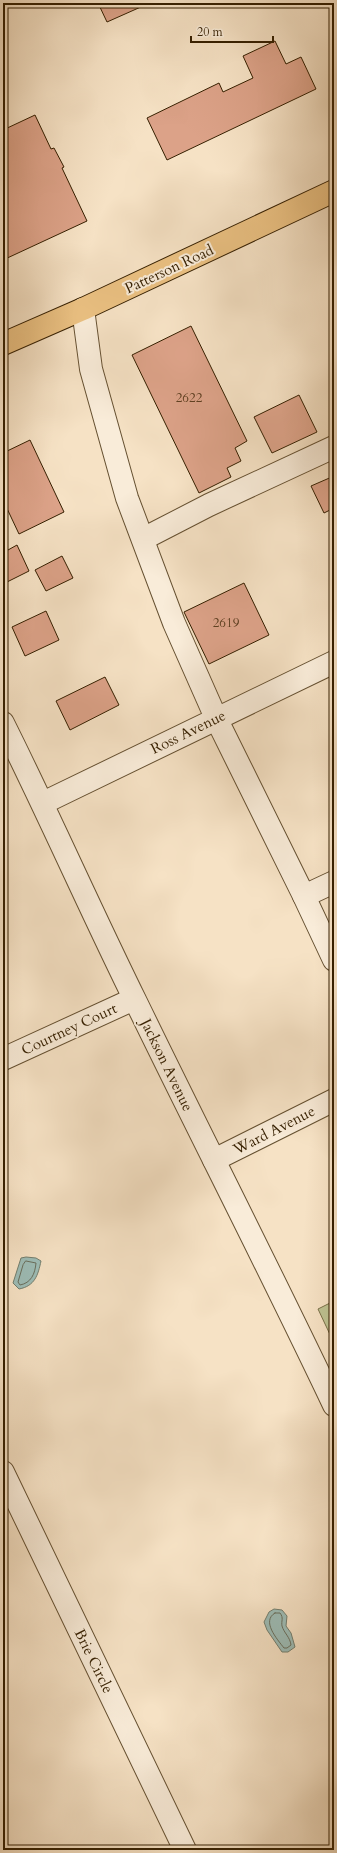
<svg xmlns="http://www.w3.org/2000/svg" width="337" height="1853" viewBox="0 0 337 1853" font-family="Cardo,serif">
<rect width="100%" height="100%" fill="#f6e2c5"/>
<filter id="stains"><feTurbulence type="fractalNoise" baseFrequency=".005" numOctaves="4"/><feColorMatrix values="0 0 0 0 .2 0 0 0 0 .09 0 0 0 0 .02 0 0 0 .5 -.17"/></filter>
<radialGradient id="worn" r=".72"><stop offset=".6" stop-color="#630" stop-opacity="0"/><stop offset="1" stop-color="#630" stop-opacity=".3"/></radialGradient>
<!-- green -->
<polygon fill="#bec393" stroke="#7a714a" points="334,1301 334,1343 318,1309"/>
<!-- water -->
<g fill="#9dbdb7" stroke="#737e6e">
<path d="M26,1257L36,1258L41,1261C38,1275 35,1286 19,1289L13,1283L21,1258Z"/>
<polygon points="274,1609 282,1610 287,1616 286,1626 291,1633 295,1647 288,1652 282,1652 267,1630 264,1622 269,1612"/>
</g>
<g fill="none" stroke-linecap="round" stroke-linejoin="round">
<!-- shore -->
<g stroke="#696e5c" stroke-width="1">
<path d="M26,1261L36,1263C35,1274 31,1283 20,1285L18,1282L23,1265Z"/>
<path d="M275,1613H280C284,1618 281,1621 282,1626C284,1633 290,1637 291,1645L287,1648H284C277,1639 261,1621 275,1613Z"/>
</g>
</g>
<!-- building -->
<g fill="#dca288" stroke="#351f00">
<polygon points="98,3 141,3 143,6 107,22"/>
<polygon points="275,41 286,64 301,57 316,89 167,160 147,118 219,83 223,92 253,78 243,56"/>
<polygon points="35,115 51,149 54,148 64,167 62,168 87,221 3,260 3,130"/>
<polygon points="191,326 247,441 235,448 241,461 227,468 231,477 199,493 132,355"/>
<polygon points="299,395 317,432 272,453 254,417"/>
<polygon points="30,440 64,512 19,534 3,500 3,453"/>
<polygon points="334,476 334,508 324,513 311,486"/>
<polygon points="17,545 29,571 3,584 3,549 6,547 8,550"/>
<polygon points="62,556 73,578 46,591 35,570"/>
<polygon points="244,583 269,635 209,664 184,612"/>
<polygon points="46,611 59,640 25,656 12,627"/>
<polygon points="105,677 119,705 70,730 56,701"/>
</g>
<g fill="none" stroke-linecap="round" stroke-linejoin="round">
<!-- minor casing -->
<g stroke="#655031" stroke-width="24">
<g id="minor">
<polyline points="83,309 91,369 127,498 174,623 216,718 304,896 334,960"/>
<polyline points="143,539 209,505 334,447"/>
<path d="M3,723C49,815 90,909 136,1002C201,1136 270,1270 334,1405"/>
<polyline points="43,803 334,662"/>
<polyline points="304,896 334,882"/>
<polyline points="3,1059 134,999"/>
<polyline points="214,1160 334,1100"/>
<polyline points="3,1472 185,1850"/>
</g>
</g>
<!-- major casing -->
<g stroke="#351f00" stroke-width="24">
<polyline id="major" points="3,344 83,309 334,191"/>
</g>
<!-- minor -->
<use href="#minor" stroke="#f9ecd9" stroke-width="22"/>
<!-- major -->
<use href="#major" stroke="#ebc182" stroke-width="22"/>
</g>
<g text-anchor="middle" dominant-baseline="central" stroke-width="4" stroke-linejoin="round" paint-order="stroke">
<!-- number labels -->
<g font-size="13" fill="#5f4022">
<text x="189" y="398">2622</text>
<text x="226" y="623">2619</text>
</g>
<!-- street labels -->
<g font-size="15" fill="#351f00" stroke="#f9ecd9">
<text transform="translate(169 269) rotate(-25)">Patterson Road</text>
<text transform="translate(188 732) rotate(-26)">Ross Avenue</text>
<text transform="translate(69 1029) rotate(-25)">Courtney Court</text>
<text transform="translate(167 1065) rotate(64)">Jackson Avenue</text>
<text transform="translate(274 1130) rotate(-27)">Ward Avenue</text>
<text transform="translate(94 1661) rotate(64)">Brie Circle</text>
</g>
</g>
<!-- margin -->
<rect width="337" height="1853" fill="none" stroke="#f6e2c5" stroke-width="16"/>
<rect x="4" y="4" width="329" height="1845" fill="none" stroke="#351f00" stroke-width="2"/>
<rect x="8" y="8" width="321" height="1837" fill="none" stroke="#351f00"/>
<!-- scale -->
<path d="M191 36v6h82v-6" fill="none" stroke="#351f00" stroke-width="2"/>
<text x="197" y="36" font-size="12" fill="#351f00" stroke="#f9ecd9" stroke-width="3" paint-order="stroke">20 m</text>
<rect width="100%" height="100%" filter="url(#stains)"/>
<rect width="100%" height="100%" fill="url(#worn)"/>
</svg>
